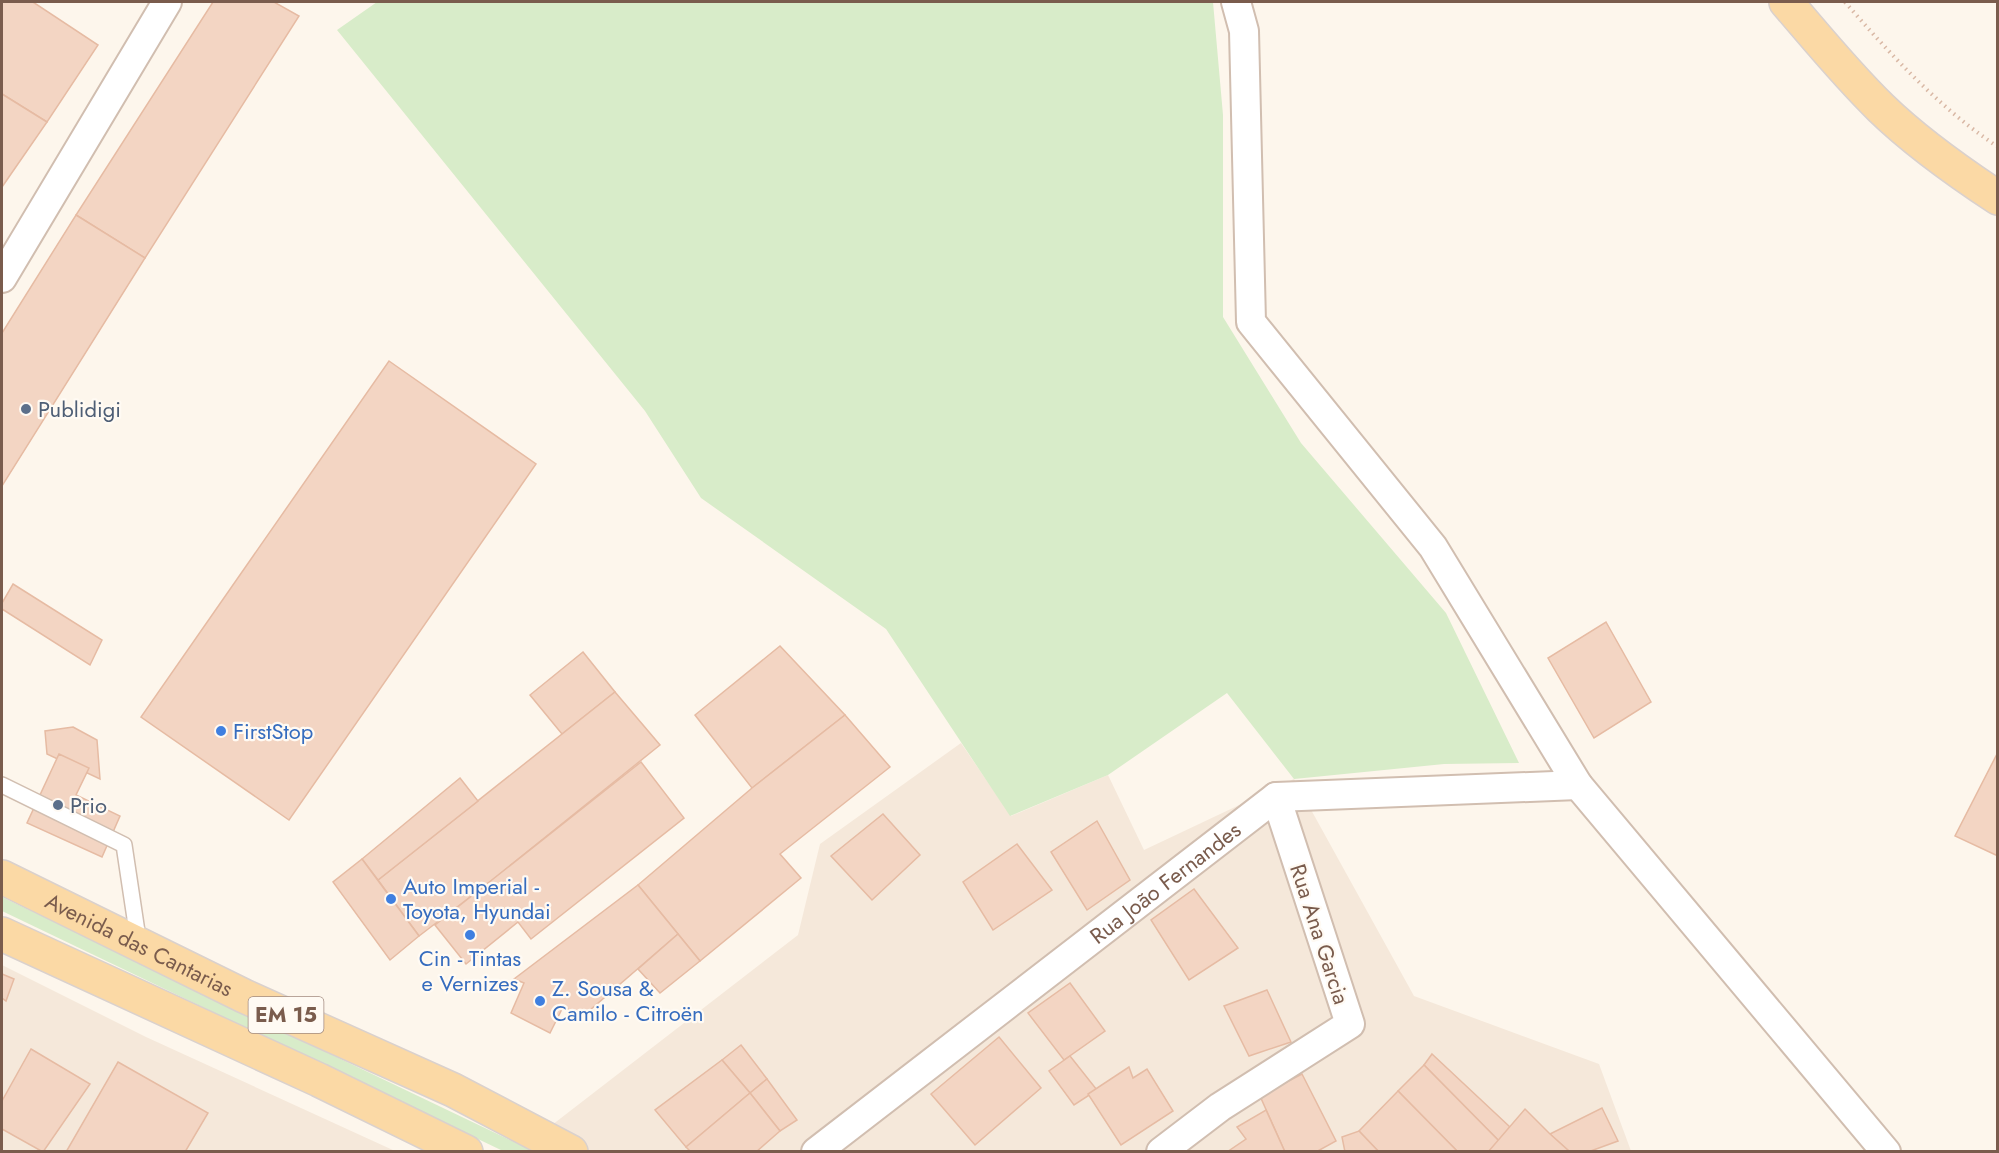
<svg xmlns="http://www.w3.org/2000/svg" width="1999" height="1153" viewBox="0 0 1999 1153" font-family="Jost,sans-serif">
<rect width="100%" height="100%" fill="#fdf6ec"/>
<!-- residential -->
<g fill="#f5e8da">
<polygon points="961,743 1011,816 1108,775 1144,850 1294,779 1414,996 1599,1064 1631,1151 517,1152 798,935 820,844"/>
<polygon points="2,965 146,1037 395,1151 2,1151"/>
</g>
<!-- green -->
<g fill="#d8ecc9">
<polygon points="377,2 1213,2 1223,115 1223,317 1301,443 1446,613 1519,763 1444,764 1294,779 1227,693 1108,775 1010,816 886,629 701,498 645,411 337,30"/>
<polygon points="2,897 533,1151 503,1151 2,911"/>
</g>
<!-- building -->
<g fill="#f3d5c3" stroke="#e6bba3" stroke-width="1.5">
<polygon points="2,2 33,2 98,45 47,122 2,94"/>
<polygon points="213,2 274,2 299,16 145,258 76,215"/>
<polygon points="2,94 47,122 2,187"/>
<polygon points="76,215 145,258 2,486 2,333"/>
<polygon points="389,361 536,464 289,820 141,717"/>
<polygon points="13,584 102,640 90,665 2,609 2,603"/>
<polygon points="1606,622 1651,702 1594,738 1548,658"/>
<polygon points="780,646 845,715 752,788 695,715"/>
<polygon points="583,652 615,692 562,734 530,695"/>
<polygon points="615,692 660,745 491,881 419,936 378,880"/>
<polygon points="845,715 890,767 780,854 801,878 700,961 638,885 752,788"/>
<polygon points="73,727 97,740 100,779 47,754 45,731"/>
<polygon points="1998,752 1998,856 1955,836"/>
<polygon points="59,754 89,768 76,795 120,816 102,857 27,823"/>
<polygon points="641,762 684,818 531,939 518,922 466,964 435,925"/>
<polygon points="460,778 478,801 378,880 362,859"/>
<polygon points="883,814 920,855 872,900 831,856"/>
<polygon points="1097,821 1130,880 1087,910 1051,852"/>
<polygon points="1017,844 1052,890 993,930 963,882"/>
<polygon points="362,859 419,936 390,960 333,882"/>
<polygon points="638,885 678,934 583,1016 563,1007 550,1033 511,1013 524,983 514,979"/>
<polygon points="1194,889 1238,948 1189,980 1151,920"/>
<polygon points="678,934 700,961 660,993 638,969"/>
<polygon points="2,974 14,979 6,1001 2,998"/>
<polygon points="1070,983 1105,1031 1064,1060 1028,1013"/>
<polygon points="1267,990 1291,1042 1249,1056 1224,1006"/>
<polygon points="999,1037 1041,1088 975,1145 931,1094"/>
<polygon points="741,1045 767,1079 750,1093 722,1060"/>
<polygon points="31,1049 90,1084 43,1152 2,1129 2,1101"/>
<polygon points="1432,1054 1510,1127 1499,1141 1424,1065"/>
<polygon points="1070,1056 1097,1090 1074,1105 1049,1071"/>
<polygon points="722,1060 750,1093 686,1147 655,1110"/>
<polygon points="118,1062 208,1113 185,1152 66,1152"/>
<polygon points="1424,1065 1499,1141 1488,1152 1458,1152 1398,1091"/>
<polygon points="1129,1067 1133,1078 1147,1069 1173,1111 1121,1145 1088,1094"/>
<polygon points="1302,1074 1336,1141 1316,1152 1285,1152 1260,1096"/>
<polygon points="767,1079 797,1120 780,1131 750,1093"/>
<polygon points="1398,1091 1458,1152 1379,1152 1359,1131"/>
<polygon points="750,1093 780,1131 756,1152 691,1152 686,1147"/>
<polygon points="1602,1108 1618,1141 1588,1152 1570,1152 1550,1134"/>
<polygon points="1525,1109 1550,1134 1570,1152 1488,1152"/>
<polygon points="1266,1110 1285,1152 1227,1152 1246,1139 1237,1127"/>
<polygon points="1359,1131 1379,1152 1345,1152 1342,1137"/>
</g>
<g fill="none" stroke-linecap="round" stroke-linejoin="round">
<!-- lane casing -->
<g stroke="#d1beb0" stroke-width="18">
<polyline id="lane" points="2,785 124,845 139,945"/>
</g>
<!-- street casing -->
<g stroke="#d1beb0" stroke-width="32">
<g id="street">
<polyline points="1236,2 1244,31 1251,322 1433,547 1578,785 1886,1152"/>
<polyline points="2,278 167,2"/>
<path id="s1" d="M816,1152L1276,797L1578,785"/>
<polyline points="1161,1152 1220,1107 1350,1024 1276,797"/>
</g>
</g>
<!-- primary casing -->
<g stroke="#dad1cd" stroke-width="36">
<g id="primary">
<path d="M1786,2C1817,38 1847,75 1881,108C1916,142 1957,171 1998,198"/>
<path id="s2" d="M2,877L244,996L453,1090L571,1152"/>
<polyline points="2,934 319,1080 466,1152"/>
</g>
</g>
<!-- path -->
<path stroke="#d9b8a5" stroke-width="4" stroke-dasharray="1.5 4.5" stroke-linecap="butt" d="M1845,2C1891,55 1938,107 1998,147"/>
<!-- lane -->
<use href="#lane" stroke="#fff" stroke-width="15"/>
<!-- street -->
<use href="#street" stroke="#fff" stroke-width="28"/>
<!-- primary -->
<use href="#primary" stroke="#fbd9a5" stroke-width="33"/>
</g>
<!-- markers -->
<g fill="#5c6f8a" stroke="#fffaf3" stroke-width="2">
<circle cx="26" cy="409" r="6"/>
<circle cx="58" cy="805" r="6"/>
</g>
<g fill="#3f7fe0" stroke="#fffaf3" stroke-width="2">
<circle cx="221" cy="731" r="6"/>
<circle cx="391" cy="899" r="6"/>
<circle cx="470" cy="935" r="6"/>
<circle cx="540" cy="1001" r="6"/>
</g>
<g text-anchor="middle" dominant-baseline="central" stroke-width="4.5" stroke-linejoin="round" paint-order="stroke">
<!-- shield labels -->
<rect fill="#fffaf3" stroke="#a28b7f" stroke-width="1.5" x="248.5" y="997" width="75" height="36" rx="4.5"/>
<g font-size="21" font-weight="bold" fill="#7a5c4d">
<text x="286" y="1015">EM 15</text>
</g>
<!-- service labels -->
<g font-size="22" fill="#4e5e75" stroke="#fffaf3" text-anchor="start">
<text x="38" y="409">Publidigi</text>
<text x="70" y="805">Prio</text>
</g>
<!-- shop labels -->
<g font-size="22" fill="#366cbe" stroke="#fffaf3" text-anchor="start">
<text x="233" y="731">FirstStop</text>
<text x="403" y="886">Auto Imperial -<tspan x="403" dy="25">Toyota, Hyundai</tspan></text>
<text x="470" y="958" text-anchor="middle">Cin - Tintas<tspan x="470" dy="25">e Vernizes</tspan></text>
<text x="552" y="988">Z. Sousa &amp;<tspan x="552" dy="25">Camilo - Citroën</tspan></text>
</g>
<!-- street labels -->
<g font-size="22" fill="#7a5c4d" stroke="#fffaf3">
<text stroke="none"><textPath href="#s1" startOffset="441">Rua João Fernandes</textPath></text>
<text transform="translate(1320 934) rotate(72)">Rua Ana Garcia</text>
<text stroke="none"><textPath href="#s2" startOffset="153">Avenida das Cantarias</textPath></text>
</g>
</g>
<!-- border -->
<rect width="1999" height="1153" fill="none" stroke="#7a5c4d" stroke-width="6"/>
</svg>
